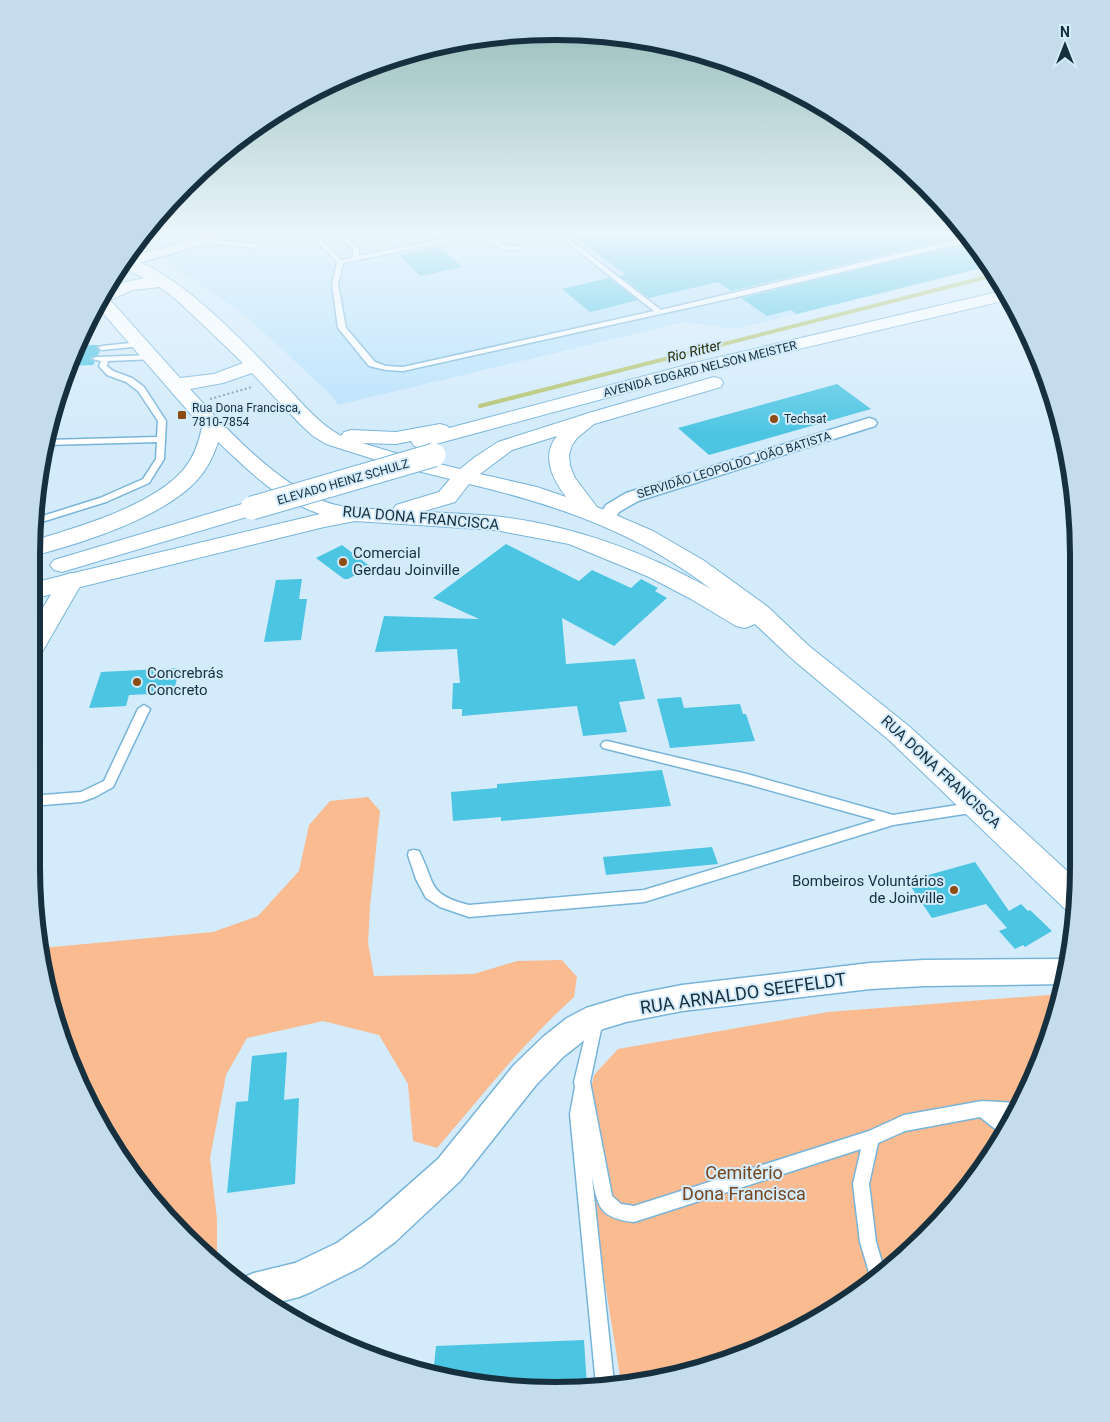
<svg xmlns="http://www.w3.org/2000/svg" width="1110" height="1422" viewBox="0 0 1110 1422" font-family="Roboto,sans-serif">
<rect width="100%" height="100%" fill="#d3ebfb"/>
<!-- built -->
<polygon fill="#b9e2fc" points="141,235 967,235 990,267 736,329 684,322 338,405 329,393 247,317 146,247 135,242"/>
<!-- green -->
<g fill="#f9bb8f">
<path d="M368,797L380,811L370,906L368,943L374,976L474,974L517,961L562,960L577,977L574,997C523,1043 482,1096 437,1148L413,1141L408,1084L379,1035L323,1021L247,1038L226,1075L210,1158L217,1219V1258L215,1261L185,1238L102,1129L49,1003L42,948L213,932L258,916L299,871L309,825L330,801Z"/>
<polygon points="1061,994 1039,1067 990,1158 925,1238 817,1320 691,1373 621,1382 581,1135 594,1075 618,1049 828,1012"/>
</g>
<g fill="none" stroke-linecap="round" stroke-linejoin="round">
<!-- stream -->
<polyline stroke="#b4c26a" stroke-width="4" points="480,406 995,275"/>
</g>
<!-- building -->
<g fill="#4cc5e2">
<polygon points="572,235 967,235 731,291 718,282 649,298 620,276 626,275"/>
<polygon points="972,242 989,266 797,314 791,310 767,316 741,298"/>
<polygon points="440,247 462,267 420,276 399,255"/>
<polygon points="609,278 638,300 590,312 562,289"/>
<polygon points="100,345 96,347 100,351 98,355 90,358 95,362 93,365 68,366 75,353 83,350 79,345"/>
<polygon points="837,384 871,409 709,455 678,428"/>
<polygon points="506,544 579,581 592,570 631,588 641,579 658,588 655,591 667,598 614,646 562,618 566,664 635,659 645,699 619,702 627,732 583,736 577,706 462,716 462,709 452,709 453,683 460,683 457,649 375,652 384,616 479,619 433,598"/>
<polygon points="342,545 371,567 348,579 344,579 316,558"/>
<polygon points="302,579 299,599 307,599 301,640 264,642 276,580"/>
<polygon points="180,668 173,693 129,695 126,706 89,708 101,672"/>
<polygon points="681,697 684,708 740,704 743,714 746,714 755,741 670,748 657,699"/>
<polygon points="662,770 671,806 501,821 501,817 453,821 451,792 497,788 497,784"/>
<polygon points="712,847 718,864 606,875 603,857"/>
<polygon points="975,862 1009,911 1021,904 1028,911 1030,910 1052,931 1025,947 1023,945 1015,949 999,931 1007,928 986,904 932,918 907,881"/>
<polygon points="287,1052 284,1100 299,1098 295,1184 227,1193 236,1102 248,1101 252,1056"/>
<polygon points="584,1340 587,1387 555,1391 433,1375 436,1346"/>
</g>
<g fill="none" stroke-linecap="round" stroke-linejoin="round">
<!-- lane casing -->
<g stroke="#78b4da" stroke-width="3">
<g id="lane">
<polygon points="311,235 317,235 341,260 352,258 354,250 336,235 342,235 359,248 359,256 462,235 472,235 469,237 343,263 338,284 346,328 375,362 386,366 403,367 654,311 558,235 564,235 661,310 969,237 971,241 737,297 403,371 386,370 369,366 338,328 332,284 337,262"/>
<path d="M483,235C493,234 496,242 505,245C512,248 519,244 525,247C510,255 494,246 483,235Z"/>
<polygon points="196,239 257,244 260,246 257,248 194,242 193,241"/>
<polygon points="140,342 143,342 143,346 102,350 98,348 102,346"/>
<polygon points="77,347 81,349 75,351"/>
<polygon points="152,355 155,355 155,359 108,361 107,366 113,371 132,378 144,387 166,421 164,459 149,483 106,502 32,525 33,519 100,498 143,479 156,459 157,442 47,445 48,440 157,437 158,421 138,391 126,382 107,375 99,366 101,361 92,359 96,357"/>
<polygon points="144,705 150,709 113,787 95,797 81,802 31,806 31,796 81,792 104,781 138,709"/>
<path d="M607,741L747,774L893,815L977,802L981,804L983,807L981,810L977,812L893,825L644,902L469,917L440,907L426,898L416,879L408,855L409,851L414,850L419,851C436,885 427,894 469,905L644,890L876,820L747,784L603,748L601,745L603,742Z"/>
<path d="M596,1013L601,1015L603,1020L590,1082L612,1196L621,1204L634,1206L869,1131L904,1115L982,1101L1020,1103L1013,1117H1003L1010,1122L1003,1135L980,1117L905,1131L878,1143L869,1184L876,1242L884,1269L871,1279L860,1242L853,1184L861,1149L634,1222C600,1218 598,1208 592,1177L614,1383L596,1385L570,1114L575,1087L574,1082L589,1020L591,1015Z"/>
</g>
</g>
<!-- street casing -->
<g stroke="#78b4da" stroke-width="3">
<g id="street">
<polygon points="208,235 226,235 224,238 132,265 127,266 121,263 124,259"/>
<polygon points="869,418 875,420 877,423 875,426 638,501 619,512 613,523 606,525 599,523 597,519 606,505 626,493"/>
<polygon points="1070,959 1064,984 924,986 870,989 682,1011 626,1022 603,1029 587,1038 563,1057 536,1085 460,1181 395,1242 361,1267 311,1292 299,1297 271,1304 241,1280 242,1278 254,1273 295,1263 337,1243 371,1218 438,1159 514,1065 543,1037 567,1018 586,1008 626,996 682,985 870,963 924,960"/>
</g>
</g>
<!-- secondary casing -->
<g stroke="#78b4da" stroke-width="2">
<polygon id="secondary" points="71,573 80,576 83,581 41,654 32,657 32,626 62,576"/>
</g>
<!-- primary casing -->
<g stroke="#78b4da" stroke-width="2">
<g id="primary">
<path d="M126,257C182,274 244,343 285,385C302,403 319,424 341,436L344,432L351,430L396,432L440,424L447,426L449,428L690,364L1006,290L1011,299L702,372L421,448L414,446L411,441L396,444L362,443L402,455L460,469L475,457L498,442L592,412L707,379L714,377L721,379L723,383L721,387L594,424L577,438L572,445L569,455L570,466L575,478L597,507L653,531L703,560L768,607L809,646L910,727L1077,880L1074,912L1065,909L890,741L791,658L755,624L745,628L736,626L691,599L649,577L569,544L495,530L355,521L324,527L32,599V583L320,514C274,498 253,474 218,442C214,455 207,469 198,479C165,517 80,544 32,556V541C78,527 153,506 184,469C194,457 199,442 202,427L96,305L103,290L117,284L144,278L120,266ZM160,287L178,301L243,363L214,374L180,378L110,300L133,290ZM252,373L300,424L313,436L326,444L389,464L450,479L439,492L396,505L393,510C374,509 354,509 336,505C284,492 225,428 190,389L223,383ZM557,436C541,456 552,478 566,497L537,487L480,474L512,450ZM469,484C558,505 638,533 711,589C646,552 569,524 494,516C470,514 445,513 421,512L455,502Z"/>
<polygon points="252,501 260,503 263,508 260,513 62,572 54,570 50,565 54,560"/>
</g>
</g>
<!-- path -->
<polyline stroke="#8098a8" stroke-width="2" stroke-dasharray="2 2.5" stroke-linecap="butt" points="210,399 252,387"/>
<!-- lane -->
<use href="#lane" fill="#fff" fill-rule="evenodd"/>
<!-- street -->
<use href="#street" fill="#fff" fill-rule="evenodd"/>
<!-- secondary -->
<use href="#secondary" fill="#fff" fill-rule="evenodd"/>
<!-- primary -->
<use href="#primary" fill="#fff" fill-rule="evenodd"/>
<!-- primary-bridge casing -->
<g stroke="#78b4da" stroke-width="25" stroke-linecap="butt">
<polyline id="primary-bridge" points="252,508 434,455"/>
</g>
<!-- primary-bridge -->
<use href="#primary-bridge" stroke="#fff" stroke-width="23"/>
</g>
<!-- sky -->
<linearGradient id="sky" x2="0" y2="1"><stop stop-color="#93bab6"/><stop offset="0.54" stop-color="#ebf6fd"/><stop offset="1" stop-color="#ebf6fd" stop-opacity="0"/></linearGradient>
<rect width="1110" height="434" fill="url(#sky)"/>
<!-- markers -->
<g fill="#8c4d14" stroke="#d3ebfb" stroke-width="2">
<rect x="177" y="410" width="10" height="10" rx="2.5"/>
<circle cx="774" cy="419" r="5"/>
<circle cx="343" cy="562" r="5"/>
<circle cx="137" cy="682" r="5"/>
<circle cx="954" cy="890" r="5"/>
</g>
<g text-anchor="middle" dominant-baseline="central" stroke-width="4" stroke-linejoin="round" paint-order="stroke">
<!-- far-street labels -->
<g font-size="12" fill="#17303f" stroke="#d3ebfb">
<text transform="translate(700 369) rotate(-14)">AVENIDA EDGARD NELSON MEISTER</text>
<text transform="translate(734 465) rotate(-17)">SERVIDÃO LEOPOLDO JOÃO BATISTA</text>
<text transform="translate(343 482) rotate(-16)">ELEVADO HEINZ SCHULZ</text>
</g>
<!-- far-poi labels -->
<g font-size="12" fill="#17303f" stroke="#d3ebfb" text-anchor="start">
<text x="192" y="408">Rua Dona Francisca,<tspan x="192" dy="14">7810-7854</tspan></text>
<text x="784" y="419">Techsat</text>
</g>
<!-- far-water labels -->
<g font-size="14" font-style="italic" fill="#272c06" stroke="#d3ebfb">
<text transform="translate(694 351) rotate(-14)">Rio Ritter</text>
</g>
<!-- street labels -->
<g font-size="15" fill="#17303f" stroke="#d3ebfb">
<text transform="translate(421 518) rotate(5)">RUA DONA FRANCISCA</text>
<text transform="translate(941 772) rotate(43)">RUA DONA FRANCISCA</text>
</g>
<!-- poi labels -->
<g font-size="15" fill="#17303f" stroke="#d3ebfb" text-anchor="start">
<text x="353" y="553">Comercial<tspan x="353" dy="17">Gerdau Joinville</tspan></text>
<text x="147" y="673">Concrebrás<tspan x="147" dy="17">Concreto</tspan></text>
<text x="944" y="881" text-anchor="end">Bombeiros Voluntários<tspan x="944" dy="17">de Joinville</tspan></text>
</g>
<!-- near-street labels -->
<g font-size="18" fill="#17303f" stroke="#d3ebfb">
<text transform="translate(743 993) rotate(-8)">RUA ARNALDO SEEFELDT</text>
</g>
<!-- near-park labels -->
<g font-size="18" fill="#77461f" stroke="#d3ebfb">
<text x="744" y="1172">Cemitério<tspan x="744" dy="21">Dona Francisca</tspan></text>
</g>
</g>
<!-- crop -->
<path d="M0 0H1110V1422H0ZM555 40H555A515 515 0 0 1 1070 555V867A515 515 0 0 1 555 1382H555A515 515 0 0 1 40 867V555A515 515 0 0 1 555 40Z" fill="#c4dcec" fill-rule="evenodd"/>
<path fill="none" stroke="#17303f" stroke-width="6" d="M555 40H555A515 515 0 0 1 1070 555V867A515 515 0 0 1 555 1382H555A515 515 0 0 1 40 867V555A515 515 0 0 1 555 40Z"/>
<!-- north arrow -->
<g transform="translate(1065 45)" stroke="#d3ebfb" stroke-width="4" paint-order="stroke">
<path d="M0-4L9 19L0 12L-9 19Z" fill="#17303f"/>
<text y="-8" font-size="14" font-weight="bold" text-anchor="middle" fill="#17303f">N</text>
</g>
</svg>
